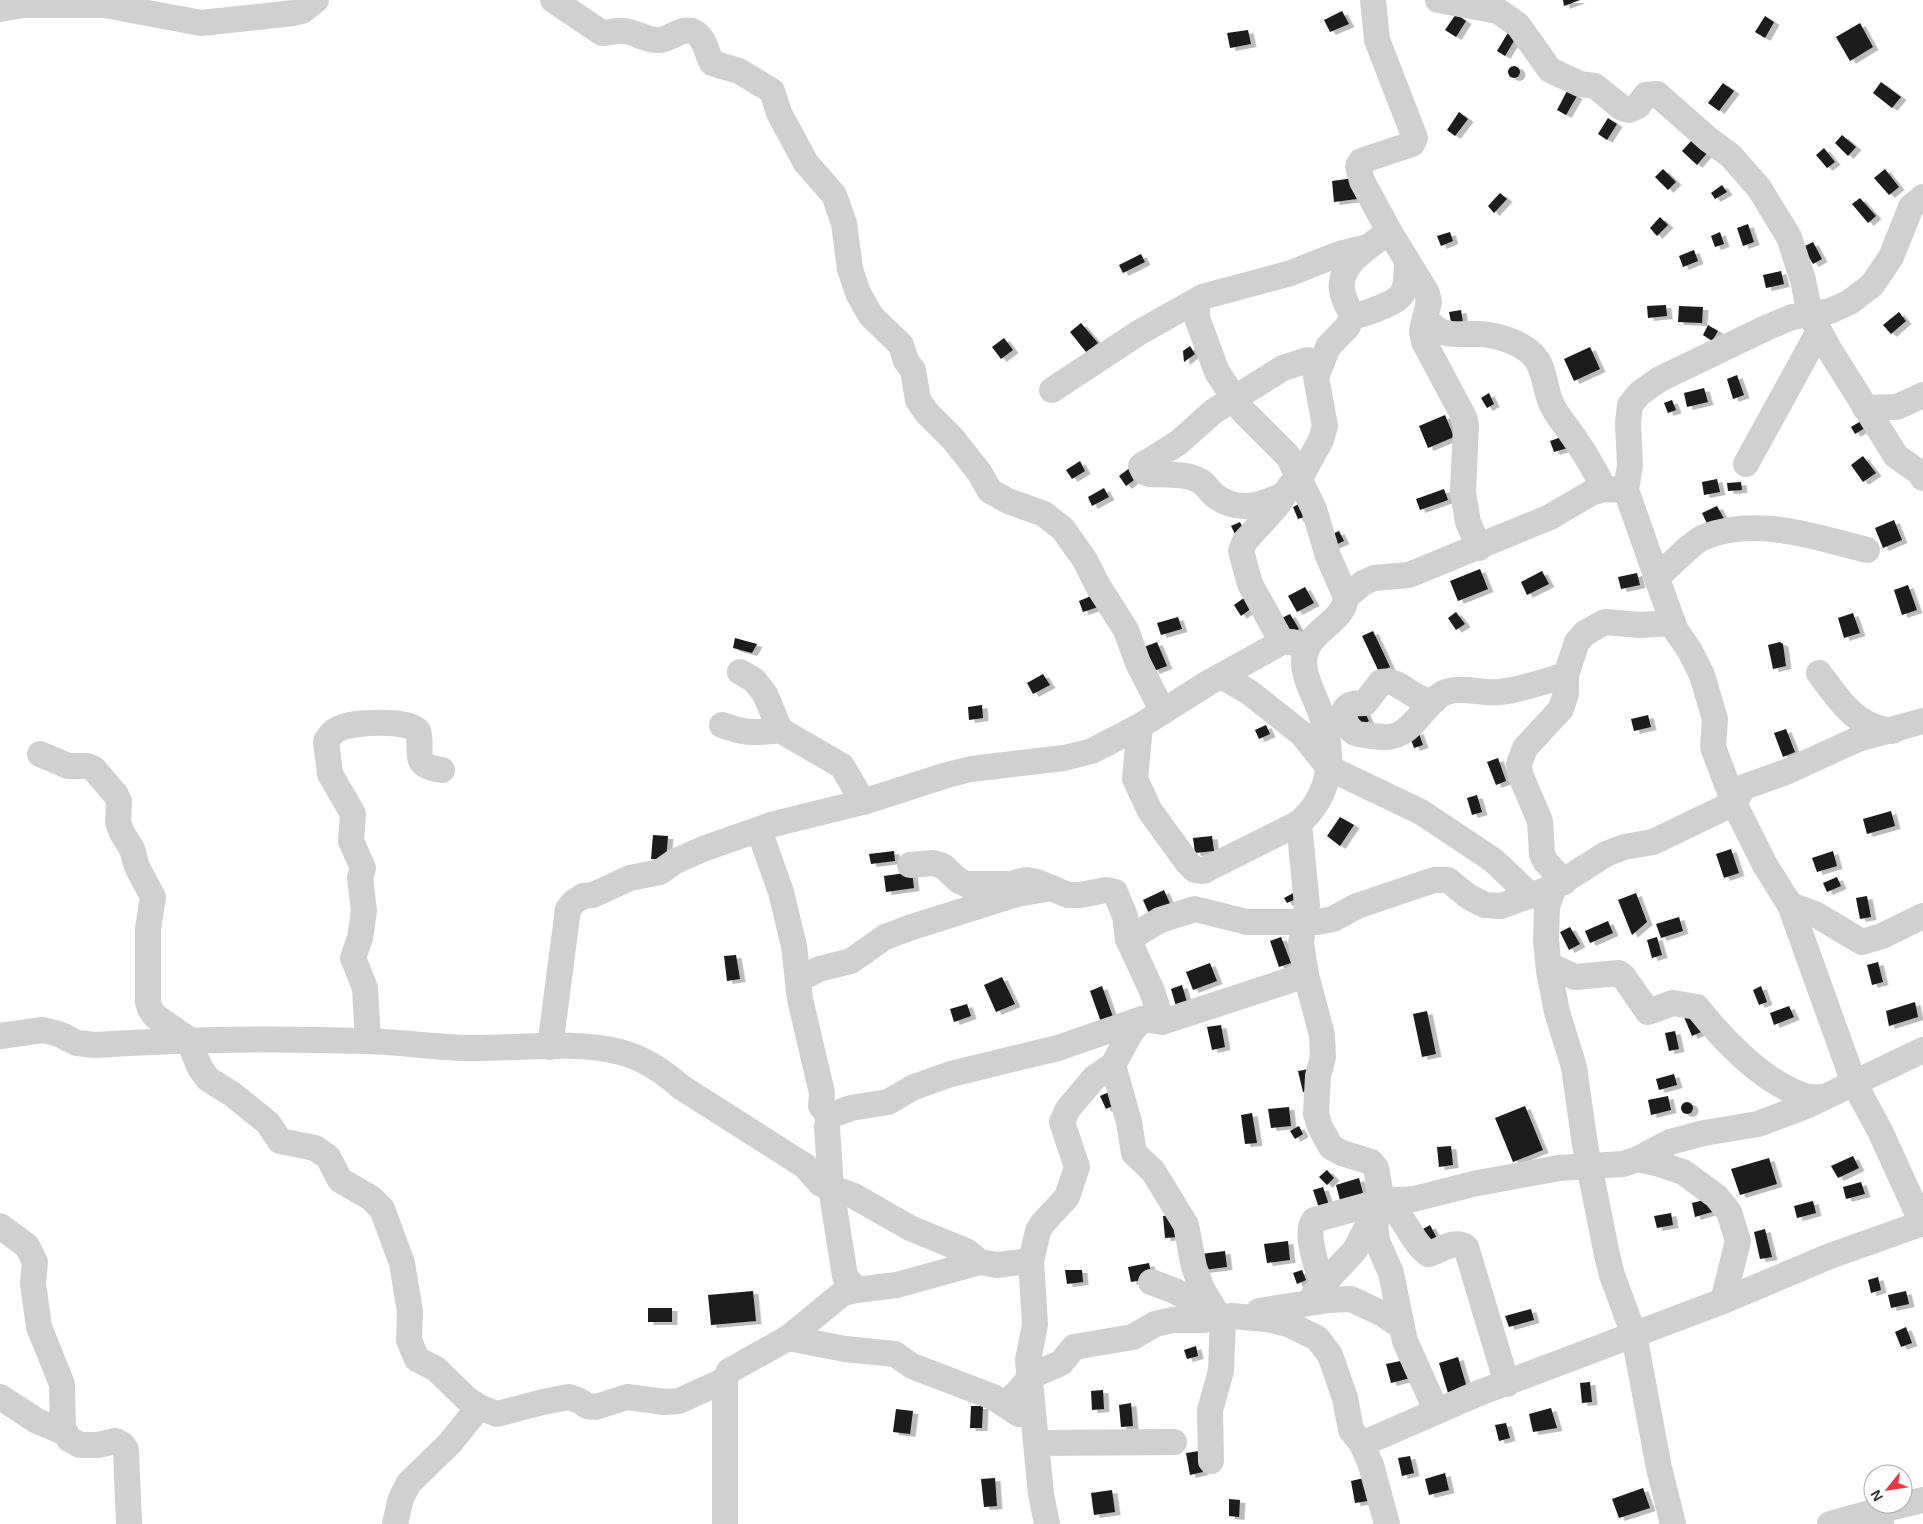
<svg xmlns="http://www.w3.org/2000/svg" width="1923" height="1524" viewBox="0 0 1923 1524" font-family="Helvetica,sans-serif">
<defs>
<filter id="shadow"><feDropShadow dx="5.5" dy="3" stdDeviation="0" flood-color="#0004"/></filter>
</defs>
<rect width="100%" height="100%" fill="#fff"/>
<!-- building -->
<g fill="#1a1a1a" filter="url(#shadow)">
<polygon points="1563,0 1580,0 1564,6"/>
<polygon points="1342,11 1349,24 1330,32 1324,20"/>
<polygon points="1456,14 1466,21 1456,37 1445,30"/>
<polygon points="1765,16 1774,22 1765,38 1755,32"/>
<polygon points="1860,23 1873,47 1850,61 1836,37"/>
<polygon points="1248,30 1251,44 1230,48 1227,33"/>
<polygon points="1509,31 1517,36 1505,56 1497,51"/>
<circle cx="1514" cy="72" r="6"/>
<polygon points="1881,82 1901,97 1892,108 1873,93"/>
<polygon points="1723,83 1734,91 1719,111 1708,103"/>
<polygon points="1567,91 1577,96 1566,115 1557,110"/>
<polygon points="1459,112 1468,119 1455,136 1447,130"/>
<polygon points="1608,118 1617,124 1607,140 1598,134"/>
<polygon points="1842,135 1856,147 1848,156 1835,143"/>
<polygon points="1693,139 1708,152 1697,165 1682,151"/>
<polygon points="1824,148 1835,162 1827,168 1816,155"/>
<polygon points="1663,169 1676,182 1668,190 1655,177"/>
<polygon points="1885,169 1899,187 1889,195 1874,178"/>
<polygon points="1354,178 1357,199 1334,202 1332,181"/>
<polygon points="1722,185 1727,192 1715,199 1711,193"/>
<polygon points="1500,193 1507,199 1494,213 1488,206"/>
<polygon points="1860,198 1876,216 1868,223 1852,204"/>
<polygon points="1660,217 1668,225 1657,236 1650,228"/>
<polygon points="1748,224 1754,242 1743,246 1737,228"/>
<polygon points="1450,232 1453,241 1441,246 1437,236"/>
<polygon points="1720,232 1724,244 1715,247 1711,236"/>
<polygon points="1813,242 1822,259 1813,264 1803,247"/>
<polygon points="1694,250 1698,261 1683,267 1679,256"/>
<polygon points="1141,254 1145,262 1123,273 1119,265"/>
<polygon points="1781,271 1784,284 1766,288 1763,275"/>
<polygon points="1666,305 1667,316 1648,318 1647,306"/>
<polygon points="1679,306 1703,307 1702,323 1678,322"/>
<polygon points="1461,310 1464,329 1453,332 1449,312"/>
<polygon points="1899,312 1906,321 1891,334 1883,325"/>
<polygon points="1081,323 1098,343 1086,352 1070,332"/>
<polygon points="1708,325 1718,331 1712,341 1703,335"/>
<polygon points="1004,338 1013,350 1001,359 992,347"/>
<polygon points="1190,346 1195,354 1184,362 1183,351"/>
<polygon points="1590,347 1600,369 1574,381 1564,359"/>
<polygon points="1737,375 1744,395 1733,399 1727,379"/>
<polygon points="1704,388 1708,402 1687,407 1684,393"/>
<polygon points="1489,393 1494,404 1487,408 1481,398"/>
<polygon points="1672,400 1676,410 1668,413 1664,403"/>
<polygon points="1445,415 1454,437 1428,448 1419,426"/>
<polygon points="1866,418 1870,425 1855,434 1851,427"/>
<polygon points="1570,434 1574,446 1554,452 1550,441"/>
<polygon points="1863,456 1876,473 1863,482 1851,465"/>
<polygon points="1080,461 1085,471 1072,479 1066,470"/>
<polygon points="1131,467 1138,477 1126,486 1119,476"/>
<polygon points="1717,479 1720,492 1704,495 1702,482"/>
<polygon points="1741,482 1742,490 1728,491 1727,483"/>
<polygon points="1104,488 1109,497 1092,506 1088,497"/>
<polygon points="1444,489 1448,500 1420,510 1416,499"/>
<polygon points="1299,504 1304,517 1298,519 1293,507"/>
<polygon points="1717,506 1727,524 1711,532 1702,513"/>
<polygon points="1894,520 1902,540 1883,548 1875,528"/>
<polygon points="1240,522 1247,536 1238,540 1231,526"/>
<polygon points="1339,531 1344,541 1333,546 1328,536"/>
<polygon points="1480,569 1488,589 1458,601 1450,581"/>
<polygon points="1542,571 1549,584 1527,595 1521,582"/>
<polygon points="1637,573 1640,585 1621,589 1618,577"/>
<polygon points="1908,585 1917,610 1902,615 1894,590"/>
<polygon points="1305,587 1314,603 1297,612 1288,596"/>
<polygon points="1096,594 1101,606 1083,612 1079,601"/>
<polygon points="1248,595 1256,605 1241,616 1234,605"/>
<polygon points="1456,612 1465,624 1456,630 1448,618"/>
<polygon points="1853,613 1860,633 1844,638 1838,618"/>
<polygon points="1290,614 1299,629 1290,634 1282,618"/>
<polygon points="1178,617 1182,629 1161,635 1157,623"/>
<polygon points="1373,631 1390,667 1379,672 1362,636"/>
<polygon points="735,638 757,644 752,653 733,648"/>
<polygon points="1157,642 1167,666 1154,671 1144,647"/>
<polygon points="1780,642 1783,644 1786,666 1773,669 1768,645"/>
<polygon points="1043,674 1050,685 1033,694 1027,683"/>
<polygon points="982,705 983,718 969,720 968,707"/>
<polygon points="1363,709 1369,721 1354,729 1348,716"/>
<polygon points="1648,715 1651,727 1634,731 1631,719"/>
<polygon points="1266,725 1270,734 1259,739 1255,730"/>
<polygon points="1786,729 1795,752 1783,757 1774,733"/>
<polygon points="1418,731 1423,745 1414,748 1409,734"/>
<polygon points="1498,758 1506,781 1496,785 1487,762"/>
<polygon points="1477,795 1482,812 1472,815 1467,798"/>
<polygon points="1891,811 1895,826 1867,834 1863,819"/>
<polygon points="1340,817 1354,825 1340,846 1327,836"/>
<polygon points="653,835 668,836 666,860 651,859"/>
<polygon points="1212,836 1214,851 1195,853 1193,838"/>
<polygon points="1731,849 1739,873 1724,878 1716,854"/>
<polygon points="894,851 895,861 871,864 869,854"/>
<polygon points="1833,851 1837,866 1817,872 1812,858"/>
<polygon points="912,872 914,888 886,892 884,876"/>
<polygon points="1837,877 1841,886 1827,892 1823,883"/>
<polygon points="1301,889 1304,895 1287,903 1284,898"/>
<polygon points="1164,890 1171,906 1150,916 1143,900"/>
<polygon points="1636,893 1647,922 1632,935 1618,900"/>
<polygon points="1867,896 1871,917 1860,919 1856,898"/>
<polygon points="1679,917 1683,931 1661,938 1656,924"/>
<polygon points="1608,921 1613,933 1590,943 1585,931"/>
<polygon points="1570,927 1580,944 1569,950 1560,932"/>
<polygon points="1281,937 1291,963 1279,967 1270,941"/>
<polygon points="1657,937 1662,955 1652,958 1647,940"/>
<polygon points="736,955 740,979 727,981 724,956"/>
<polygon points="1878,962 1883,982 1872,985 1867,965"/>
<polygon points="1210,963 1217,981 1193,990 1186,972"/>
<polygon points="1002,977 1015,1004 996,1012 984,985"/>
<polygon points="1182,985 1187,1002 1176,1006 1171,989"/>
<polygon points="1102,986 1113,1017 1101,1022 1090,991"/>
<polygon points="1761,986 1767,1002 1759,1005 1753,990"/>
<polygon points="1915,1002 1918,1017 1889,1026 1886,1011"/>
<polygon points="967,1004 971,1016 954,1022 950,1009"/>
<polygon points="1789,1006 1794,1017 1774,1025 1770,1013"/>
<polygon points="1427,1011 1436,1054 1422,1057 1413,1014"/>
<polygon points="1694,1013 1701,1032 1692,1036 1684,1017"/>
<polygon points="1221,1025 1225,1047 1212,1050 1207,1027"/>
<polygon points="1675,1031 1679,1049 1669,1051 1665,1033"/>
<polygon points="1309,1069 1314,1090 1303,1092 1298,1071"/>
<polygon points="1674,1074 1677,1085 1659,1090 1656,1079"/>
<polygon points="1116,1089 1121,1102 1106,1109 1100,1096"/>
<polygon points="1668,1096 1671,1110 1651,1115 1648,1100"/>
<circle cx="1687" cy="1108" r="6"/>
<polygon points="1525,1106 1543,1150 1513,1162 1495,1118"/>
<polygon points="1289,1107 1291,1126 1271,1128 1268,1109"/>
<polygon points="1252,1113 1257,1143 1245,1144 1241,1115"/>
<polygon points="1299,1126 1303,1134 1295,1139 1290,1131"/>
<polygon points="1451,1146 1453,1165 1439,1167 1437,1147"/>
<polygon points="1853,1156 1859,1168 1838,1178 1831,1166"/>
<polygon points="1769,1158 1777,1184 1740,1195 1731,1169"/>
<polygon points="1327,1170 1334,1178 1327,1185 1319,1177"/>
<polygon points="1359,1178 1364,1197 1341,1204 1336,1185"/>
<polygon points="1861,1182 1865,1194 1846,1199 1843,1187"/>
<polygon points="1323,1187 1330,1208 1320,1211 1313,1190"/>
<polygon points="1708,1199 1712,1212 1695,1217 1692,1203"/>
<polygon points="1813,1201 1816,1213 1797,1218 1794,1206"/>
<polygon points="1671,1213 1673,1225 1657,1228 1654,1216"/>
<polygon points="1174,1215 1178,1237 1165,1238 1163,1216"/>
<polygon points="1430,1225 1440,1244 1418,1232"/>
<polygon points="1765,1229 1772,1257 1760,1259 1754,1232"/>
<polygon points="1288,1241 1290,1260 1267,1263 1264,1244"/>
<polygon points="1225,1251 1227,1267 1203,1270 1201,1254"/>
<polygon points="1149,1263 1152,1278 1131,1282 1128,1267"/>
<polygon points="1065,1270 1082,1270 1083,1282 1067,1284"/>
<polygon points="1302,1270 1306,1280 1297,1284 1293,1273"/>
<polygon points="1878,1277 1881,1290 1871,1293 1868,1280"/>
<polygon points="753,1291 756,1321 711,1325 708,1295"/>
<polygon points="1906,1291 1909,1304 1891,1308 1888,1295"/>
<rect x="648" y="1308" width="24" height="14"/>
<polygon points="1531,1309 1534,1320 1509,1327 1505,1316"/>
<polygon points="1906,1327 1912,1343 1901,1347 1895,1332"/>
<polygon points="1196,1346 1198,1356 1187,1359 1184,1350"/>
<polygon points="1458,1357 1467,1388 1448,1393 1439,1363"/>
<polygon points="1410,1359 1414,1377 1391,1383 1386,1364"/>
<polygon points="1590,1382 1592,1402 1582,1403 1580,1383"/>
<polygon points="1103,1390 1104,1409 1092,1410 1091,1391"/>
<polygon points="1131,1403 1133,1426 1121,1427 1119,1405"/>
<polygon points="971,1406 983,1406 982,1428 970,1428"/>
<polygon points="1551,1408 1557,1428 1533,1432 1529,1414"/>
<polygon points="896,1409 913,1411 910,1434 893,1432"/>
<polygon points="1506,1423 1510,1438 1499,1441 1495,1425"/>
<polygon points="1199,1451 1203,1472 1190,1475 1186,1453"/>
<polygon points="1410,1456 1414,1473 1402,1476 1398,1458"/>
<polygon points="1445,1473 1449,1490 1429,1495 1425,1479"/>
<polygon points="995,1478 997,1506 984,1507 981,1479"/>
<polygon points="1364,1478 1368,1501 1355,1503 1351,1481"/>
<polygon points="1643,1488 1650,1508 1619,1518 1612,1499"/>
<polygon points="1112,1490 1115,1512 1094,1515 1091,1493"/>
<polygon points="1229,1499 1240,1500 1239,1517 1229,1516"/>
</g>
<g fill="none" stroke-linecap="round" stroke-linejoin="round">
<!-- minor -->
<g stroke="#d0d0d0" stroke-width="26">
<path d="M553,0L602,33C609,33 618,30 625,31C637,33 647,41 659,40C672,39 683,25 696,33C705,39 707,54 712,63L739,71L772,91L779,113L806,163L834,195L844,223L850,269L858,293L871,316L901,345L906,361L913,370L918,400L927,413L953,439L979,472L990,491L1008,501L1044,514L1063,529L1085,560L1098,586L1126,630L1138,663L1163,712"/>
<polyline points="1438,0 1498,11 1518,25 1550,70 1580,84 1595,86 1622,108 1629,110 1638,106 1646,95 1657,94 1708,139 1731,156 1759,188 1789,237 1803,280 1810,314 1829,349 1896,456 1920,473 1923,478"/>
<polyline points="0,9 23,5 105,5 201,23 294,13 302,11 316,0"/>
<path d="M1389,231L1427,293L1429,302L1425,318C1443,340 1456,333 1480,334C1498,335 1520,342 1533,355C1544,366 1544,383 1549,397C1553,412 1565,424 1573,436C1585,453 1595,470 1604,489"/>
<path d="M1352,316C1362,315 1370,312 1379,308C1407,297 1406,292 1407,262"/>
<polyline points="1425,318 1422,331 1424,342 1464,417 1466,425 1463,492 1468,522 1479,548"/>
<polyline points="1052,390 1140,332 1199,299"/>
<polyline points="1865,408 1897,407 1923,395"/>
<polyline points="1746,464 1819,331"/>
<path d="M1283,495C1259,506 1237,513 1214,495C1209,490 1205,484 1200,481C1185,473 1166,475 1149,474L1144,472L1141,466L1178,443L1214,411L1283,368L1308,360L1320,364"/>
<path d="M1657,577C1669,567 1692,542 1704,537C1757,516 1815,537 1867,550"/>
<polyline points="1346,597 1328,556 1314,509 1288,456 1242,410 1217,372 1197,318 1197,304 1202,297 1291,273 1339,254 1367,247"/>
<path d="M1282,642L1250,584L1241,551L1245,541L1276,507L1290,486L1300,478L1321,440L1325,426L1316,377L1328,347L1348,326L1352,316C1349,308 1343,299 1342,290C1338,262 1371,247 1389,231L1362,181L1358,166L1361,161L1412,144L1415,138L1377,40L1373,0"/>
<polyline points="740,672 754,680 765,694 780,730 842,766 863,802"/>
<path d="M1819,673C1841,702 1855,727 1893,731"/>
<polyline points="1221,676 1249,692 1302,734 1329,768 1421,812 1493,860 1531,896"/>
<path d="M1434,701C1428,700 1423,700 1418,697C1405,691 1396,679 1381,682L1365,703C1360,703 1354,703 1350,705C1337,711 1347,728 1355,733C1360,735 1379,737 1385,737C1413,738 1424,701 1446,692C1463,686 1481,694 1499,692C1521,690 1545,681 1566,675"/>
<path d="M722,725C746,734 755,733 780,730"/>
<path d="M1140,726L1135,779L1150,811L1187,862L1195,870L1203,871L1299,823C1331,795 1335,757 1322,717C1317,700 1304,680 1304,662C1305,629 1344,625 1346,597L1363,583L1374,578L1409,575L1550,517L1591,493L1604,489L1626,490"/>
<polyline points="40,754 68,766 87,766 94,769 116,795 119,801 118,822 122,833 132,849 137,867 153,897 148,929 148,1002 150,1009 155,1016 188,1039 200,1068 208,1079 232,1094 268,1123 280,1141 315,1148 328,1157 340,1180 371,1198 382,1209 402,1263 410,1312 409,1340 413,1350 417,1359 436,1369 467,1399 479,1407 497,1414 543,1402 569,1397 580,1401 587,1406 596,1407 627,1397 665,1402 679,1401 725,1380"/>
<polyline points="1299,823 1307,905 1301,943 1306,975 1322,1035 1323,1057 1318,1076 1316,1114 1320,1127 1331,1147 1342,1153 1371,1162 1376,1168 1382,1201 1375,1225 1377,1241 1391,1273 1402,1327"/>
<polyline points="759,830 781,892 794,946 800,999 822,1093 821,1106 829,1116"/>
<polyline points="910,865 933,863 943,866 958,880 966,884 1010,884 1026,880 1037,882 1068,895 1080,895 1106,890 1115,892 1125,916 1128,939"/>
<polyline points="1564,882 1545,861 1542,854 1540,821 1520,774 1519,764 1525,748 1561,709 1566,693 1566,675 1577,642 1585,633 1605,622 1640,625 1673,623"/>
<polyline points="1554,887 1547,907 1546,940 1549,971 1557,1012 1574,1067 1585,1145 1607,1255 1612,1275 1634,1335 1659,1468 1673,1524"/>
<polyline points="1790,905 1815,914 1862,942 1882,936 1923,916"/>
<path d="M1549,965L1575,977L1619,973L1623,976L1648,1012L1673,1003L1697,1007C1722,1039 1762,1081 1802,1095C1808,1098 1817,1097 1825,1097"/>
<polyline points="798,980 819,969 851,961 885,937 912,927 1017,894 1052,888"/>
<polyline points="1162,1022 1306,975"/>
<path d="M0,1036L43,1030L59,1034L77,1043L95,1045C186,1039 276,1038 367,1041C400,1042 432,1047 465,1048C513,1049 574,1040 620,1052C644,1058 663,1071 681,1087L805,1166L821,1184L854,1196L910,1228L966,1251L980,1262L997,1265L1031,1261"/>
<path d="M368,1041L365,988L353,958L360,938L364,911L360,878L363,868L351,841L353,814L330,774L326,741C330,735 333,731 340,728C353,722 409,719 418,731C424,753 409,765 442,770"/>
<polyline points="550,1047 568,909 574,902 583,896 593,895 630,878 660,872 674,862 703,849 774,824 863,802 947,775 971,769 1064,758 1092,751 1140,726 1208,683 1282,642 1292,642 1306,648"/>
<polyline points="1113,1065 1129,1122 1134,1153 1153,1171 1186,1225 1194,1267 1202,1289 1219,1317"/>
<polyline points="829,1116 851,1108 888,1102 914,1087 951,1074 1058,1048 1142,1019"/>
<polyline points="829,1116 827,1127 831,1188 845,1276 856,1290 897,1285 980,1262"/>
<polyline points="1638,1159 1656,1163 1683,1172 1716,1196 1729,1212 1738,1241 1723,1301"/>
<path d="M1382,1201C1405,1212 1409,1240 1428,1254C1441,1251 1453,1239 1466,1247L1507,1384"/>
<polyline points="1922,1223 1880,1131 1854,1083 1790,905 1765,865 1734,803 1713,747 1715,719 1702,675 1690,651 1675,629 1626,490 1630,465 1628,423 1630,405 1640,393 1660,379 1768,327 1792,317 1830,311 1850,302 1872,285 1891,257 1911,207 1923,197"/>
<polyline points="0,1226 27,1246 35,1262 33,1283 39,1327 62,1384 63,1430 69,1439 80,1445 98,1445 115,1441 123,1445 126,1450 129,1524"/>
<polyline points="1151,1282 1175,1291 1216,1315"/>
<polyline points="1314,1294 1355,1250 1375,1212"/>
<path d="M1328,1300C1323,1284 1302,1233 1314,1220L1382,1201L1414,1199L1473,1184L1559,1168L1623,1164L1638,1159L1670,1142L1704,1133L1758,1124L1806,1106L1923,1050"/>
<polyline points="1259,1311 1328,1300 1351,1299 1383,1314 1402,1327 1405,1341 1436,1410"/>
<polyline points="788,1338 845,1349 895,1354 912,1366 993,1397 1019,1414"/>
<polyline points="0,1397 37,1421 66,1433"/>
<polyline points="1004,1404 1018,1392 1031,1376 1061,1363 1074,1347 1133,1337 1155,1324 1173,1320 1204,1320 1231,1316 1267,1319 1288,1324 1317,1338 1330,1355 1345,1398 1351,1430 1362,1444"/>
<polyline points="1037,1443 1174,1442"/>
<polyline points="1211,1461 1210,1410 1221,1371 1223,1317"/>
<polyline points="1873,1512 1923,1500"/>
<polyline points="395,1524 401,1498 409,1483 450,1443 479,1407"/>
<polyline points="725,1524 725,1380 729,1371 788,1338 843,1293 856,1290"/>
<polyline points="1047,1524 1041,1494 1028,1360 1035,1325 1031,1261 1038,1231 1042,1224 1067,1197 1077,1167 1062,1122 1068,1109 1094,1078 1113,1065 1131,1032 1142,1019 1162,1022 1152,991 1128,939 1160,920 1195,909 1247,922 1317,922 1333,919 1357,906 1434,880 1448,880 1469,897 1485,905 1501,906 1554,887 1606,854 1624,847 1653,842 1734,803 1744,787 1786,772 1858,739 1923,721"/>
<polyline points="1387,1524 1371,1465 1362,1444 1479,1393 1723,1301 1830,1256 1923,1223"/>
<polyline points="1830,1524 1873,1512 1881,1524"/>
</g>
</g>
<!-- north arrow -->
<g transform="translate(1888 1489) rotate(240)"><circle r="24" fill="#ffffff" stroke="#adadad"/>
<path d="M0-4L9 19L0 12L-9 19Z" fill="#e63946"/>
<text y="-8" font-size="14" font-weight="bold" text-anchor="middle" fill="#333333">N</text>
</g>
</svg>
